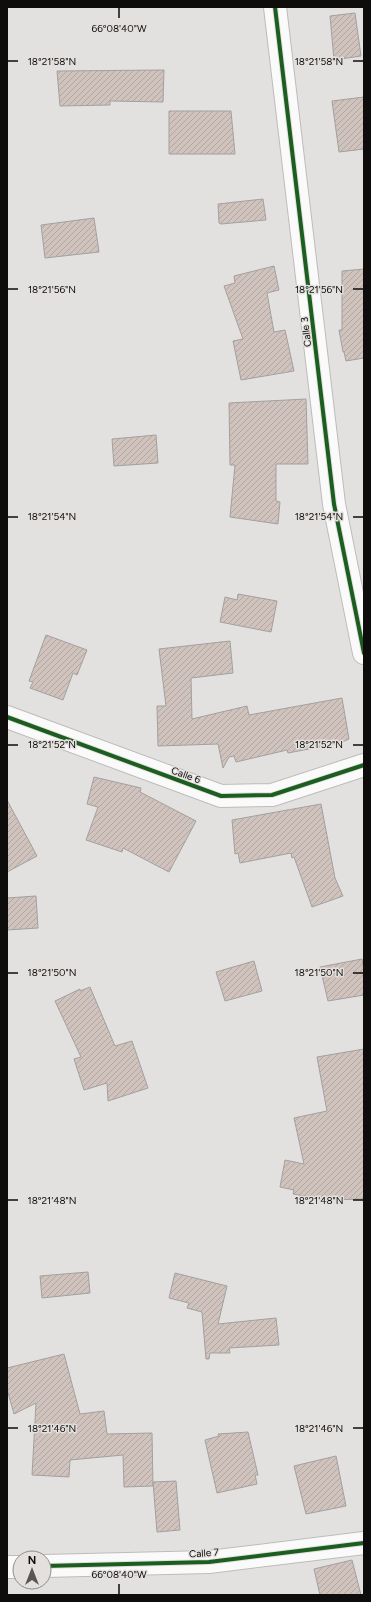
<svg xmlns="http://www.w3.org/2000/svg" width="371" height="1602" viewBox="0 0 371 1602" font-family="Figtree,sans-serif">
<defs>
<pattern id="building-hatch" width="6" height="6" patternUnits="userSpaceOnUse"><rect width="6" height="6" fill="#d0c2bc"/><path d="M-1 1l2-2M0 6l6-6M5 7l2-2" fill="none" stroke="#b1a6a0"/></pattern>
</defs>
<rect width="100%" height="100%" fill="#e3e1df"/>
<!-- building -->
<g fill="url(#building-hatch)" stroke="#a2a19f">
<polygon points="355,13 361,56 334,60 330,16"/>
<polygon points="164,70 163,102 110,101 110,105 60,106 57,71"/>
<polygon points="364,97 364,149 339,152 332,101"/>
<polygon points="169,111 231,111 235,154 169,154"/>
<polygon points="263,199 266,220 221,224 219,223 218,204"/>
<polygon points="94,218 99,252 45,258 41,225"/>
<polygon points="274,266 279,290 267,293 274,332 285,330 294,371 241,380 233,341 243,339 224,286 235,283 234,276"/>
<polygon points="364,269 364,358 346,361 344,352 343,352 339,330 342,330 342,271"/>
<polygon points="306,399 308,464 276,464 276,501 280,502 278,524 230,517 235,465 230,465 229,403"/>
<polygon points="156,435 158,463 114,466 112,439"/>
<polygon points="238,594 277,601 271,632 220,622 225,597 237,600"/>
<polygon points="46,635 87,650 77,675 73,673 63,700 30,688 33,682 29,681"/>
<polygon points="230,641 233,673 191,678 192,719 247,706 249,715 342,698 349,739 340,743 288,753 287,750 236,762 234,756 229,757 223,768 218,744 158,746 157,706 166,706 159,649"/>
<polygon points="94,777 141,788 140,792 196,821 169,872 123,848 122,852 86,840 98,807 87,804"/>
<polygon points="7,800 37,856 7,872"/>
<polygon points="321,804 335,878 343,896 312,907 294,857 292,858 291,853 240,863 238,853 235,854 232,820"/>
<polygon points="36,896 38,928 7,930 7,898"/>
<polygon points="362,959 364,970 364,995 328,1001 320,967"/>
<polygon points="254,961 262,991 225,1001 216,972"/>
<polygon points="90,987 115,1046 132,1041 148,1088 108,1101 107,1083 84,1090 74,1059 81,1057 55,1001 80,989 80,991"/>
<polygon points="364,1049 364,1199 327,1200 293,1194 294,1190 280,1187 285,1160 304,1164 294,1118 327,1111 317,1057"/>
<polygon points="88,1272 90,1293 42,1298 40,1276"/>
<polygon points="175,1273 227,1286 218,1324 276,1318 279,1345 229,1348 230,1353 210,1353 209,1359 206,1359 202,1312 187,1308 189,1303 169,1298"/>
<polygon points="64,1354 80,1414 104,1411 107,1434 152,1433 153,1486 124,1487 123,1455 70,1460 69,1477 32,1475 36,1403 14,1414 7,1389 7,1368"/>
<polygon points="248,1432 258,1475 255,1475 257,1484 217,1493 205,1440 219,1436 218,1434"/>
<polygon points="336,1456 346,1506 306,1514 294,1466"/>
<polygon points="176,1481 180,1530 157,1532 153,1482"/>
<polygon points="352,1560 361,1595 320,1595 314,1569"/>
</g>
<g fill="none" stroke-linecap="round" stroke-linejoin="round">
<!-- minor casing -->
<g stroke="#bebcbb" stroke-width="24">
<g id="minor">
<polyline points="275,7 334,504 364,653"/>
<polyline points="7,717 221,796 272,795 364,765"/>
<polyline points="44,1566 209,1562 364,1543"/>
<polyline points="7,1567 20,1567"/>
</g>
</g>
<!-- minor -->
<use href="#minor" stroke="#fbfafa" stroke-width="22"/>
<!-- cycleway casing -->
<g stroke="#e4e0de" stroke-width="6">
<g id="cycleway">
<polyline points="275,7 334,504 364,653"/>
<polyline points="7,717 221,796 272,795 364,765"/>
<polyline points="44,1566 209,1562 364,1543"/>
</g>
</g>
<!-- cycleway -->
<use href="#cycleway" stroke="#1b5e20" stroke-width="4"/>
</g>
<!-- ticks -->
<path fill="none" stroke="#0e0d0c" stroke-width="1.5" d="M119,8V18M8,61H18M353,61H363M8,289H18M353,289H363M8,517H18M353,517H363M8,745H18M353,745H363M8,973H18M353,973H363M8,1200H18M353,1200H363M8,1428H18M353,1428H363M119,1584V1594"/>
<g text-anchor="middle" dominant-baseline="central" stroke-width="3" stroke-linejoin="round" paint-order="stroke">
<!-- street labels -->
<g font-size="10" fill="#0e0d0c" stroke="#e4e0de">
<text transform="translate(306 332) rotate(-97)">Calle 3</text>
<text transform="translate(186 775) rotate(20)">Calle 6</text>
<text transform="translate(204 1553) rotate(-4)">Calle 7</text>
</g>
</g>
<g font-size="10" text-anchor="middle" fill="#0e0d0c" stroke="#e4e0de" stroke-width="3" stroke-linejoin="round" paint-order="stroke">
<text x="119" y="32">66°08'40"W</text>
<text x="52" y="65">18°21'58"N</text>
<text x="319" y="65">18°21'58"N</text>
<text x="52" y="293">18°21'56"N</text>
<text x="319" y="293">18°21'56"N</text>
<text x="52" y="520">18°21'54"N</text>
<text x="319" y="520">18°21'54"N</text>
<text x="52" y="748">18°21'52"N</text>
<text x="319" y="748">18°21'52"N</text>
<text x="52" y="976">18°21'50"N</text>
<text x="319" y="976">18°21'50"N</text>
<text x="52" y="1204">18°21'48"N</text>
<text x="319" y="1204">18°21'48"N</text>
<text x="52" y="1432">18°21'46"N</text>
<text x="319" y="1432">18°21'46"N</text>
<text x="119" y="1578">66°08'40"W</text>
</g>
<!-- border -->
<rect width="371" height="1602" fill="none" stroke="#0e0d0c" stroke-width="16"/>
<!-- north arrow -->
<g transform="translate(32 1570)"><circle r="19" fill="#e4e0de" stroke="#8e8c8a"/>
<path d="M0-3L7 15L0 10L-7 15Z" fill="#595756"/>
<text y="-6" font-size="11" font-weight="bold" text-anchor="middle" fill="#0e0d0c">N</text>
</g>
</svg>
